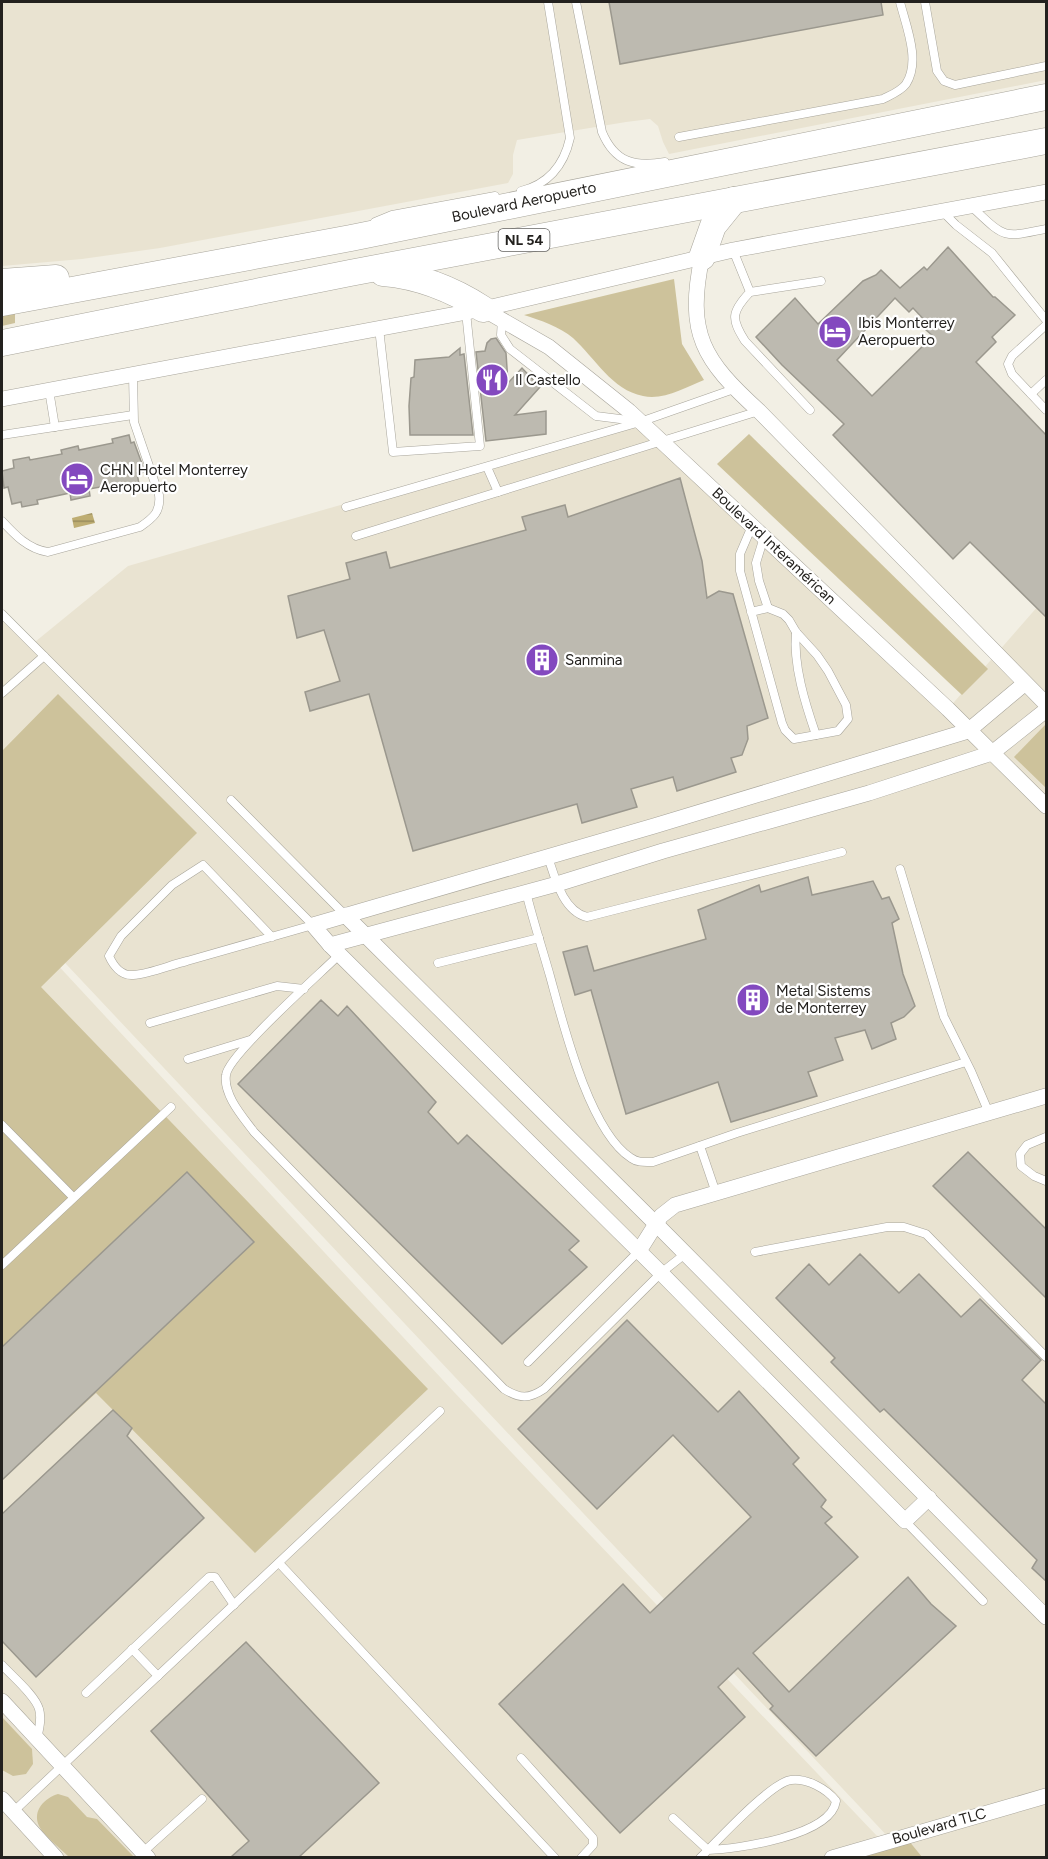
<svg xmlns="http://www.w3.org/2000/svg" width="1048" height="1859" viewBox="0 0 1048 1859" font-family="Figtree,sans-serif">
<defs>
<pattern id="water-rules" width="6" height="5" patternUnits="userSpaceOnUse" patternTransform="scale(1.5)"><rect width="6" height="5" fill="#bead72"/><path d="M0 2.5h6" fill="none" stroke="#9a8c5d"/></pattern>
</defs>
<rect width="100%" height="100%" fill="#f2efe4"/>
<!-- built -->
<g fill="#e9e3d1">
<polygon points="2,2 1046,2 1046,80 669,154 663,142 658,126 650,119 626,122 517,140 513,155 513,174 508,183 160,248 82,259 2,266"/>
<polygon points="647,417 948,709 1046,597 1046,1857 907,1857 2,896 2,619 30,646 128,566"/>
<polygon points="2,905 454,1392 897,1857 2,1857"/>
</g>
<!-- grass -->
<g fill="#cdc29b">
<path d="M674,279L682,344L704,380C686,387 663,401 643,396C612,390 595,358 573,338C560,327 540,320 524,315Z"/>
<polygon points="15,306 15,323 2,326 2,309"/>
<polygon points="749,434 988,669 962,695 717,464"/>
<polygon points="58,694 197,833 41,987 428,1389 255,1553 96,1393 2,1480 2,751"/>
<polygon points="1045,725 1046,726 1046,788 1014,757"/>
<polygon points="2,1717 32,1749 33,1764 26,1774 13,1776 2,1770"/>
<path d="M58,1794L68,1797L87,1817L97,1819L134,1857H69C61,1849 44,1836 39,1826C32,1810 45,1798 58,1794Z"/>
<polygon points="909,1841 922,1857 854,1858"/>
</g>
<!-- water -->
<polygon fill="url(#water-rules)" points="92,513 95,523 74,528 72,518"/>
<!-- building -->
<g fill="#bdbab0" stroke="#9b988e" stroke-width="1.5" fill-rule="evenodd">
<polygon points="609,2 881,2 883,15 620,64"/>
<path d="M948,247L993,297H995L1015,315L992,337L996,342L976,362L1047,436V618L970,542L953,559L833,435L844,424L782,365L756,337L795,298L818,324L863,281L876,275L881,270L900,288L924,267L927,270ZM895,298L909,312L913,308L930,326L926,330L933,336L872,396L837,360Z"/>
<polygon points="496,338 506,353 508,383 522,368 540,387 515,415 546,411 546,434 486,441 476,352 485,351 487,343 491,339"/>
<polygon points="460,348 460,355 464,354 473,435 410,435 409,406 411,378 414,377 415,360 449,357"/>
<polygon points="129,435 131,443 134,442 145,472 137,473 139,484 122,487 122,483 89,489 90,496 71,500 70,493 37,500 38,504 22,507 21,502 12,504 8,487 4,488 2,471 14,468 13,460 29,457 30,460 62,454 61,450 78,446 79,450 113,443 112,439"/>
<polygon points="680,478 702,561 707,598 719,591 733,594 768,718 747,726 748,739 742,755 731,758 736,772 677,791 673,777 631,789 637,807 582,823 577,804 413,851 369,694 310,711 305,692 340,681 324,630 297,638 288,596 350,579 346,563 386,552 390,568 526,530 522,517 565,505 568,517"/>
<polygon points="808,877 812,895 873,881 882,899 889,897 899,919 892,923 903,974 915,1006 904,1017 891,1023 896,1039 872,1049 865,1030 835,1038 843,1060 808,1072 817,1096 731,1122 718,1082 626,1114 591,990 575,995 563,952 587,946 594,971 706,939 698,910 759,885 761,892"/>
<polygon points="321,1000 338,1016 347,1006 436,1102 428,1112 458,1144 467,1135 579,1241 569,1250 587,1267 502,1344 238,1084"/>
<polygon points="968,1152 1047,1230 1047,1299 933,1186"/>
<polygon points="187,1172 254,1242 2,1480 2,1347"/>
<polygon points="860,1254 899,1293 919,1274 961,1317 980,1299 1041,1360 1022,1380 1047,1405 1047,1582 1032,1568 1037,1560 884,1409 880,1412 831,1362 835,1358 776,1298 809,1264 829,1285"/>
<polygon points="627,1320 718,1412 739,1391 799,1458 793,1464 826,1500 821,1507 832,1517 825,1523 858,1557 753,1653 789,1692 908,1577 931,1604 956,1626 816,1756 770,1709 773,1706 738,1668 718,1687 745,1717 620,1833 499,1704 623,1584 650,1613 751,1517 673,1435 597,1509 518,1429"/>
<polygon points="113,1410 132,1428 127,1436 204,1518 36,1677 2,1641 2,1514"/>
<polygon points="246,1642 379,1783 299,1857 231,1857 249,1841 151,1731"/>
</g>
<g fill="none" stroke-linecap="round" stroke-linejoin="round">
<!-- service casing -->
<g stroke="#a8a59b" stroke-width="9">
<g id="service">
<path d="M576,2L602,132C615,163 635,167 665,162"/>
<polyline points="925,2 937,71 944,81 955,85 1046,66"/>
<path d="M679,137L883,99C891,95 901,91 906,84C921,61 906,26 900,2"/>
<path d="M521,191C549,184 564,165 570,138L548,2"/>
<path d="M972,207C1005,238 1002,238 1046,229"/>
<polyline points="943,212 956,225 992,253 1046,320"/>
<polyline points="375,222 392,215 495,196"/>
<path d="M733,250L750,292C731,312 731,319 745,341L810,410"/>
<polyline points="750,292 821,281"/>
<polyline points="502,319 501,335 510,349 596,416 636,421"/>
<polyline points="1046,325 1012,356 1008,364 1012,374 1046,410"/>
<polyline points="379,328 393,452 480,446 466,312"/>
<polyline points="49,390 55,427"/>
<polyline points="1031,394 1046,380"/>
<polyline points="2,435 133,415"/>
<polyline points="487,467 498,492"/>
<polyline points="346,507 640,422 734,389"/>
<path d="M2,521C15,535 28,549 48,552L140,527C153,518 161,512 159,495L134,422L133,375"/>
<polyline points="356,536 759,411"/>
<polyline points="764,537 756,563 759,581 768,608"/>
<polyline points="751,612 768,608 783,614 789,620 796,632 817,655 828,671 846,705 848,719 838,731 794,739 785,730 782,723 740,571 740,554 752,526"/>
<path d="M2,614L313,925C271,937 229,949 187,961C170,965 150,974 133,975C121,976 113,965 109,956L121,936L172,885L203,865L272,937"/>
<path d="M796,632C793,665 805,703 816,735"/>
<polyline points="2,693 44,656"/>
<polyline points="231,800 345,915"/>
<path d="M548,857C555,878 563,911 587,917L842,852"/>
<polyline points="900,869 944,1017 971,1071 989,1113"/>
<path d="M526,892C533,920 542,948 550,976C563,1023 589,1131 631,1158C638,1163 645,1162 653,1162L737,1133L966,1062"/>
<path d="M340,954C321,973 228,1055 226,1075C223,1095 243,1117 254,1132L504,1389C520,1399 529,1399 544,1389L661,1273L685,1254"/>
<polyline points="438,963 539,938"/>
<polyline points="150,1023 277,986 304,989"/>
<polyline points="188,1059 250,1040"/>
<polyline points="2,1125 73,1197"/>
<polyline points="1046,1137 1027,1145 1020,1154 1021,1166 1034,1176 1046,1181"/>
<polyline points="700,1146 716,1193"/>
<polyline points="755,1252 887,1227 904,1227 926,1234 1046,1357"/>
<polyline points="2,1265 171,1107"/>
<polyline points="528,1362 639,1251"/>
<polyline points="905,1521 983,1601"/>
<polyline points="279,1563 555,1858"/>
<polyline points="132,1649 158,1676"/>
<path d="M2,1665C12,1676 35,1695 39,1709C42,1718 39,1730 37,1739"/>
<polyline points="86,1693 209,1577 215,1577 234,1605"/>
<polyline points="521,1758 593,1838 593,1845 581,1858"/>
<polyline points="13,1812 440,1411"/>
<path d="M673,1818L708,1850C737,1849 831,1836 836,1801C827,1789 807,1778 791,1780C772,1782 723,1835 708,1850L700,1858"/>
<polyline points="143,1852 202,1799"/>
</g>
</g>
<!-- minor casing -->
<g stroke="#a8a59b" stroke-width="16">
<g id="minor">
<path d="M702,257C686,334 703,360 759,411L1046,704"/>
<polyline points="483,309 549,347 629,411 948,709 1046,806"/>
<polyline points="2,399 483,309 733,250 1046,192"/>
<polyline points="345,915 656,1224 1046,1617"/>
<polyline points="330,945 557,884 663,851 869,793 992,753 1046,710"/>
<polyline points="639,1251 661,1216 675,1205 1046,1096"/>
<polyline points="929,1498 905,1521 661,1273 330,945 313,925 654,826 968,731 1024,684"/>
<polyline points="2,1701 148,1858"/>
<polyline points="2,1799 56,1858"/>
<polyline points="832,1858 1046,1796"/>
</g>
</g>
<!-- trunk casing -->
<g stroke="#a8a59b" stroke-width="27">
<g id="trunk">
<polyline points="702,257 713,226 734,200"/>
<path d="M383,273C420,276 452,289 483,309"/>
<polyline points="2,282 56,278"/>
<polyline points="2,303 351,238 1046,97"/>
<polyline points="2,343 350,273 1046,141"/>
</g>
</g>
<!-- service -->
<use href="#service" stroke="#fff" stroke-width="8"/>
<!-- minor -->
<use href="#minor" stroke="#fff" stroke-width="15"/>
<!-- trunk -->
<use href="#trunk" stroke="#fff" stroke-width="26"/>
</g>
<!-- icons -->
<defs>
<g id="hotel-disc" transform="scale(1.725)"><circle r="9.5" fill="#8349bf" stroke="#fff"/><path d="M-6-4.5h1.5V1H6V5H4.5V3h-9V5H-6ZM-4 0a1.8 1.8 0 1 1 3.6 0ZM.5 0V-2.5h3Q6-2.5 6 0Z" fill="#fff"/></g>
<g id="restaurant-disc" transform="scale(1.725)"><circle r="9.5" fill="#8349bf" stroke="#fff"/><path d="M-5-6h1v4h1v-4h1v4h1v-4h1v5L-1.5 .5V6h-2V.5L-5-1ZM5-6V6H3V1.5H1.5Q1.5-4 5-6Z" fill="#fff"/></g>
<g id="building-disc" transform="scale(1.725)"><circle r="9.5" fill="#8349bf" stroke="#fff"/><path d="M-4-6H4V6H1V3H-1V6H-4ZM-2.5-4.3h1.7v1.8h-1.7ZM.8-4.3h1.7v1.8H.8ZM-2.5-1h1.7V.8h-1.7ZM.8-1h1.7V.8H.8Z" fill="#fff"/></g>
</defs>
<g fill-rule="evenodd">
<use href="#hotel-disc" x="835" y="332"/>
<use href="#restaurant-disc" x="492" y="380"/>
<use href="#hotel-disc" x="77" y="479"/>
<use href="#building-disc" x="542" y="660"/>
<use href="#building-disc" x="753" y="1000"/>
</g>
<g text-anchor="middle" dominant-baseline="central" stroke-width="4.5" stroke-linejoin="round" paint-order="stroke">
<!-- shield labels -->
<rect fill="#fff" stroke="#656462" stroke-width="1.5" x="498.5" y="229" width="51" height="22" rx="4.5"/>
<g font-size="14" font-weight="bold" fill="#23211e">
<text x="524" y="240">NL 54</text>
</g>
<!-- street labels -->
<g font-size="15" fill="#23211e" stroke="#fff">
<text transform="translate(524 202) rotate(-12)">Boulevard Aeropuerto</text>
<text transform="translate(774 546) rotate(43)">Boulevard Interamérican</text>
<text transform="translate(939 1826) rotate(-16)">Boulevard TLC</text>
</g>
<!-- poi labels -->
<g font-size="15" fill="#23211e" stroke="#fff" text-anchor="start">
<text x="858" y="323">Ibis Monterrey<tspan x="858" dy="17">Aeropuerto</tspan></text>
<text x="515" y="380">Il Castello</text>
<text x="100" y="470">CHN Hotel Monterrey<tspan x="100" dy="17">Aeropuerto</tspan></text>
<text x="565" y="660">Sanmina</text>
<text x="776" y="991">Metal Sistems<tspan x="776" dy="17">de Monterrey</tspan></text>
</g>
</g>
<!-- border -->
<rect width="1048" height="1859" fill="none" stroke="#23211e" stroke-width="6"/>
</svg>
